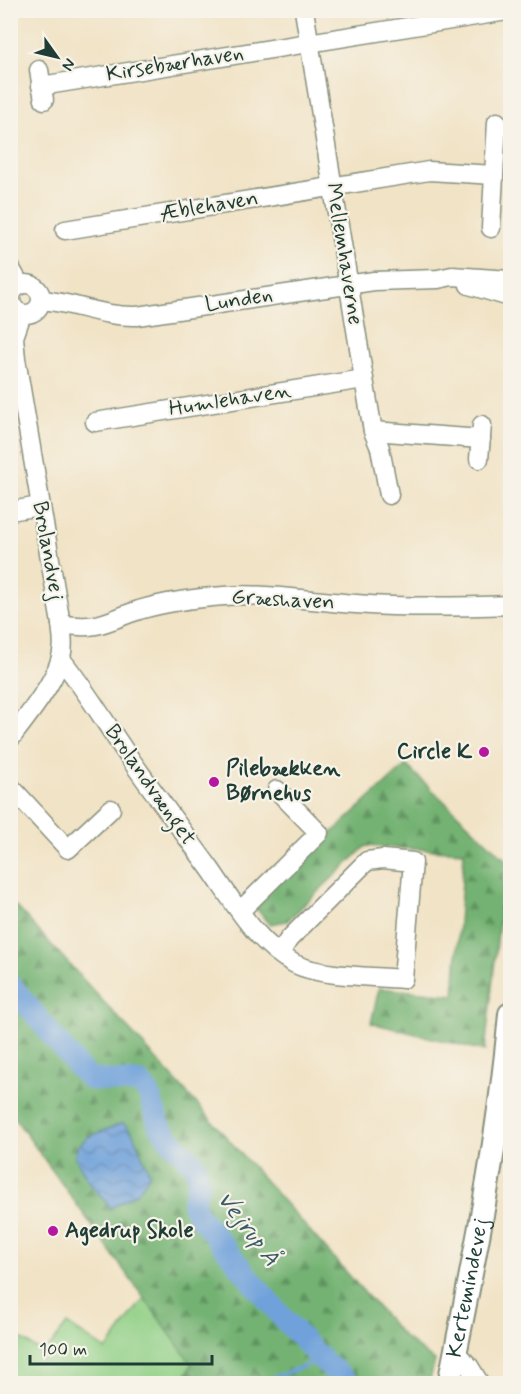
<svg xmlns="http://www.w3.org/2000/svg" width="521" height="1394" viewBox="0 0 521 1394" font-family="Mynerve,sans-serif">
<defs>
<pattern id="forest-firs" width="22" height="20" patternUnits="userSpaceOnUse" patternTransform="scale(1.5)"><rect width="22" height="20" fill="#73b272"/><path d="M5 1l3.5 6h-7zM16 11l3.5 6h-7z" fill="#5e925e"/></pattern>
<pattern id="water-waves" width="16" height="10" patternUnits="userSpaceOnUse" patternTransform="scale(1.5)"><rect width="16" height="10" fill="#70a1da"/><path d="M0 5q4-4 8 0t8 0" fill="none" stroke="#5b84b2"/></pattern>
</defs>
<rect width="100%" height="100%" fill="#f7f3e8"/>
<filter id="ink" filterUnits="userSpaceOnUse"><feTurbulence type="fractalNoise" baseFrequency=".0167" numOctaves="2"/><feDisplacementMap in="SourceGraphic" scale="12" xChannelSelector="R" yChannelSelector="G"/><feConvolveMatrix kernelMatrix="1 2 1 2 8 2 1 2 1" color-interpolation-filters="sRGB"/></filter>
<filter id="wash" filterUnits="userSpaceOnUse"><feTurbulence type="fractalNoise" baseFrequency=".008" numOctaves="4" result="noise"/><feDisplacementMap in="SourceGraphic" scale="24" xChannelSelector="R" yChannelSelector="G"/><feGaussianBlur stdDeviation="1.35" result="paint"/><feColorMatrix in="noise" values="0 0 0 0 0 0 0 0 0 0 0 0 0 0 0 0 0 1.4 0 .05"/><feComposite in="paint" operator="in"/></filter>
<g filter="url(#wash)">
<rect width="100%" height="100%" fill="#f1e3c6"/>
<!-- forest -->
<g fill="url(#forest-firs)" stroke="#497853" stroke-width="1.5">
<polygon points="406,765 506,860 485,1051 371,1023 379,988 454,995 464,852 366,846 287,921 270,924 253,905"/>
<polygon points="16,906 198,1105 403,1336 435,1361 429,1383 180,1383 192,1365 11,1113 10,911"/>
</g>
<!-- garden -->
<polygon fill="#8fcf85" stroke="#57865c" stroke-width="1.5" points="144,1298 192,1365 180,1383 11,1383 11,1346 17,1336 44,1354 67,1324 106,1350"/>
<!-- water -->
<polygon fill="url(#water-waves)" stroke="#486f87" stroke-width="1.5" points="123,1123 132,1132 150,1174 138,1192 111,1208 89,1182 75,1157 77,1147 88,1137"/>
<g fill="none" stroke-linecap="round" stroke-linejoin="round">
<!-- stream -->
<polyline stroke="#70a1da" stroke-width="4" points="265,1384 270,1379 323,1359"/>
<!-- river -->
<path stroke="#70a1da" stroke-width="22" d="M10,984L78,1067L90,1079L140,1083L149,1094L159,1125L169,1139L195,1165L199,1182L193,1203L198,1215C244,1270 294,1339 350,1384"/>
</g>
</g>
<g filter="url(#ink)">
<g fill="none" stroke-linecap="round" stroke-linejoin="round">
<!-- minor casing -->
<g stroke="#88907d" stroke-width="21">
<g id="minor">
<polyline points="304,10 364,379 373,431 380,448 389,495"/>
<polyline points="39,70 44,100"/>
<polyline points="41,86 507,11"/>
<polyline points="491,228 497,122"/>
<polyline points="65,230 429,171 494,175"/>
<polyline points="10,267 20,285"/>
<circle cx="26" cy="299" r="15"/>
<polyline points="469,285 510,297"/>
<path d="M42,300C76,303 102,317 137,316L374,281L438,279L452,276L510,280"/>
<polyline points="95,422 364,379"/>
<polyline points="373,431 481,439"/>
<polyline points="479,459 482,425"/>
<polyline points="10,511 40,506"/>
<path d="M61,624C98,631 106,621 139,610C166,602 196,598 224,596C268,593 312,601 356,604C408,608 459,607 510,605"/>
<path d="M61,659C87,691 107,726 131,760C157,797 184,833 211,870C234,903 258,945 295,964C321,977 372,976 403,979L413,862L383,859L367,861L289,939L280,953"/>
<path d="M10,739C27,717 58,679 62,652C64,643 62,633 61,624L16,359L14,337L22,314"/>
<polyline points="10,786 68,849 111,809"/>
<polyline points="240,911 319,833 277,790"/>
<polyline points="455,1352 469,1366 480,1384"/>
</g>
</g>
<!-- major casing -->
<g stroke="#88907d" stroke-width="26">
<g id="major">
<path id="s1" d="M449,1384C474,1261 499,1139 510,1014"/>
</g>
</g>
<!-- minor -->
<use href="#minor" stroke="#fff" stroke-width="18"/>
<!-- major -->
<use href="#major" stroke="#fff" stroke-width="22"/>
</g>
</g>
<!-- markers -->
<g fill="#b5179e" stroke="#f7f3e8" stroke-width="2">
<circle cx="484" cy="752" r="6"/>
<circle cx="214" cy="782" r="6"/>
<circle cx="53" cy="1231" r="6"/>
</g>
<g text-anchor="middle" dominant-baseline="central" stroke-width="4.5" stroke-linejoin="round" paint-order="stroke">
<!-- street labels -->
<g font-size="22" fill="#1f3d34" stroke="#f7f3e8">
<text transform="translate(175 64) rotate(-9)">Kirsebærhaven</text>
<text transform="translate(209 206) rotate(-9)">Æblehaven</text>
<text transform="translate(344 254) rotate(81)">Mellemhaverne</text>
<text transform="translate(239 300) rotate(-9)">Lunden</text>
<text transform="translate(230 400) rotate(-9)">Humlehaven</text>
<text transform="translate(48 551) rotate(80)">Brolandvej</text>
<text transform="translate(283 600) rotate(3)">Græshaven</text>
<text transform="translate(150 785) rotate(55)">Brolandvænget</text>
<text stroke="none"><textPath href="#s1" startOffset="98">Kertemindevej</textPath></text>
</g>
<!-- poi labels -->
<g font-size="22" font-weight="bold" fill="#1f3d34" stroke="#f7f3e8" text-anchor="start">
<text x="472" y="752" text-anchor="end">Circle K</text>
<text x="226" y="769">Pilebækken<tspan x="226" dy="25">Børnehus</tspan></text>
<text x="65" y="1231">Agedrup Skole</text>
</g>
<!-- water labels -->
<g font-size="24" font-style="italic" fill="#375b66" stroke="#f7f3e8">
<text transform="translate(248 1229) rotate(53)">Vejrup Å</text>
</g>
</g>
<!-- margin -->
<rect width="521" height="1394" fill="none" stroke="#f7f3e8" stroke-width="36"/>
<!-- north arrow -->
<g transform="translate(57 57) rotate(124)" stroke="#f7f3e8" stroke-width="4.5" paint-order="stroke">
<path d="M0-4.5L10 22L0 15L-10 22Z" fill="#1f3d34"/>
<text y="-9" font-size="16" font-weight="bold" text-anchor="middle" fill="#1f3d34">N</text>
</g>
<!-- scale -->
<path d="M30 1355v9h182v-9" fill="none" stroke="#1f3d34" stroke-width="3"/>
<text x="39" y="1355" font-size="18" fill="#1f3d34" stroke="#f7f3e8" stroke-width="4.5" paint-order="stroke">100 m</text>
</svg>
